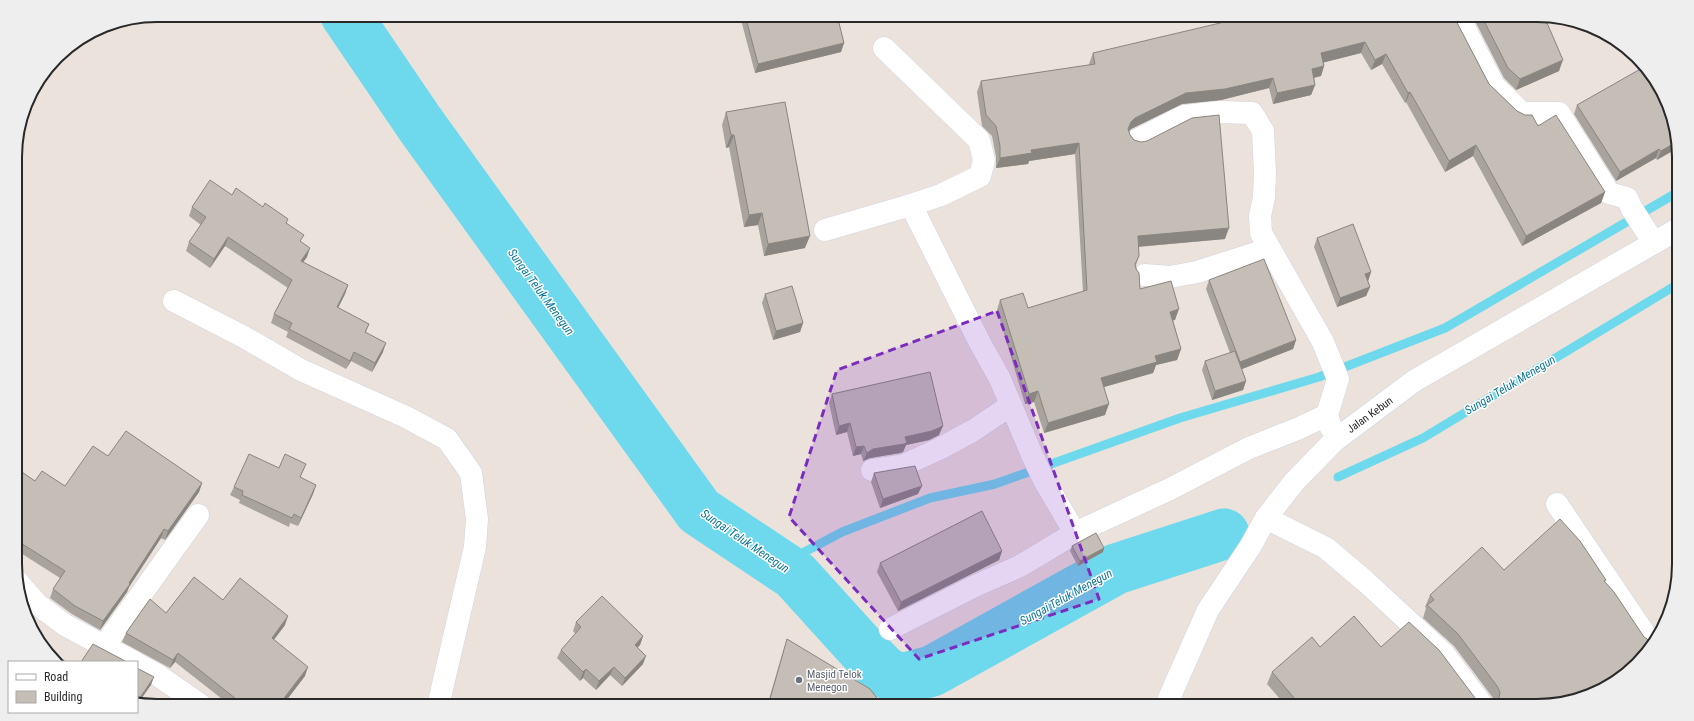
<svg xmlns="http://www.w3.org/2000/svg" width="1694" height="721" viewBox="0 0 1694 721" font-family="'Roboto Condensed',sans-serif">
<rect width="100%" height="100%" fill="#ebe2db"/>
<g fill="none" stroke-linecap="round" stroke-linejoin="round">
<!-- stream -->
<g stroke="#6ed9ed" stroke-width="9">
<polyline points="1338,477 1423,438 1678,284"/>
<polyline points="780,565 842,532 930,498 995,484 1180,418 1319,377 1445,328 1678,192"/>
</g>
<!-- river -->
<polyline stroke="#6ed9ed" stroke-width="51" points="346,15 420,124 699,511 795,575 863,650 886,673 902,679 932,671 1116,569 1224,534"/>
<!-- street casing -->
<g stroke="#d0d5e2" stroke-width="23">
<g id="street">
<polyline points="1456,15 1463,25 1494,86 1522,113 1559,113 1609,193 1627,198 1632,209 1654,243"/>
<polyline points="884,48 979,140 984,160 980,176 941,195 911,205 980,343 1000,379 1032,455 1045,482 1075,533"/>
<polyline points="1137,140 1184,116 1220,112 1252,113 1263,131 1265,173 1264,197 1260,216 1261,233 1323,342 1338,379 1327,415 1331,428"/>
<polyline points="825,230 911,205"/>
<polyline points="1144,275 1170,277 1197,272 1269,249"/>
<polyline points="174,301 244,337 301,370 406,417 447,439 471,473 477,519 475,547 438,706"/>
<polyline points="872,470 904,465 941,448 974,430 1011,405"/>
<polyline points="1557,504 1650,642"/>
<polyline points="1266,518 1326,548 1365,581 1444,654 1483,706"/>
<polyline points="16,580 37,604 65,625 134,662"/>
<polyline points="890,629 975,586 1020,566 1075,533 1170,489 1249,448 1297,429 1327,415"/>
<polyline points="104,646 198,515"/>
<polyline points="137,664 156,674 202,706"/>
</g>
</g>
<!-- secondary casing -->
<g stroke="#d0d5e2" stroke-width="23">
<polyline id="secondary" points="1167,706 1170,696 1208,610 1250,547 1266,518 1294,482 1334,441 1414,381 1678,229"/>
</g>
<!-- street -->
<use href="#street" stroke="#fff" stroke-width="22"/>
<!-- secondary -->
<use href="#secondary" stroke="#fff" stroke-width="22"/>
</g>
<!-- wall -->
<g fill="#a9a39d">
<polygon points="741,15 837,15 844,43 841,52 755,73 740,16"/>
<polygon points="1453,15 1489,84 1517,111 1538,126 1605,192 1601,203 1522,246 1473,156 1445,172 1406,102 1405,103 1382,64 1371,70 1361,53 1324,62 1324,66 1321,76 1314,78 1315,85 1311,95 1273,104 1269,88 1221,100 1182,104 1131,129 1129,131 1130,135 1225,239 1138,247 1139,256 1136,265 1140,289 1175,320 1173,320 1181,349 1177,360 1156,365 1153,373 1104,387 1105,415 1044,433 1034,402 1025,404 997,310 1000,300 1028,308 1083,292 1075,154 1029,161 1028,164 996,168 996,157 992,136 982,126 977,92 981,81 1089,65 1089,64 1093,53"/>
<polygon points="1471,15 1537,15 1559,71 1516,90 1504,78 1474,19"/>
<polygon points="1577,105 1678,139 1657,160 1656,158 1616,181 1574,114"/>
<polygon points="726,112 805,248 764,256 758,225 744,227 729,147 726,148 722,125"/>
<polygon points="232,195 287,223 301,242 307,257 303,262 348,285 345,294 338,308 369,324 366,332 383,352 372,372 351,361 346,369 286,337 288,332 271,323 274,314 288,288 225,246 210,268 186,251 189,242 201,225 189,216 192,207"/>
<polygon points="1317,238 1371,272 1368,281 1370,287 1366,296 1337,307 1314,247"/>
<polygon points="1209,280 1296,340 1293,349 1242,369 1246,381 1243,390 1212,400 1202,370 1205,361 1230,353 1206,289"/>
<polygon points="765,294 803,323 800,332 773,340 762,303"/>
<polygon points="832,394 939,435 929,440 906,445 903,452 900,453 870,458 863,461 861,454 853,456 847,432 836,435 829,403"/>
<polygon points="108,456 202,483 199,492 165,540 161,538 129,587 127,592 100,630 72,614 50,598 53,589 60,578 16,550 16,468 35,481 65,486"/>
<polygon points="306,464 300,478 316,485 313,494 298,526 290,523 289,527 239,503 240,500 230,495 234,487 279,468"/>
<polygon points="874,473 918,494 880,508 871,482"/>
<polygon points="1072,546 1104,548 1103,552 1078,566 1070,551"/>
<polygon points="1002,551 999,560 898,611 877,572 880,563"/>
<polygon points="1504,570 1606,580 1605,582 1644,637 1649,641 1546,706 1490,706 1495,703 1493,698 1454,646 1423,618 1426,608 1425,607 1430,595"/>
<polygon points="223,600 285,625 274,640 305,676 282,706 231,706 175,662 170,668 122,642 126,633 166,613"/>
<polygon points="576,622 643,636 640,645 638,647 643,664 622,686 610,675 596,690 583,678 580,681 557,658 561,650 576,634 573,631"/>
<polygon points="787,639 883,706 767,706 782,655"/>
<polygon points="1320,647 1381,647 1478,702 1482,705 1485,706 1286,706 1267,684 1272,672"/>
</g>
<!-- shaded-wall -->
<g fill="#898580">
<polygon points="1365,42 1361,53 1318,64 1321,53"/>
<polygon points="844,43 841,52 755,73 758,64"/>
<polygon points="1386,54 1382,64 1371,70 1375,60"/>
<polygon points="1563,60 1559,71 1516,90 1520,79"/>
<polygon points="1324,66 1321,76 1308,79 1312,69"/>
<polygon points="1273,78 1269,88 1221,100 1182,104 1131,129 1127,133 1131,122 1135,118 1186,93"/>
<polygon points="1315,85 1311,95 1273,104 1277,93"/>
<polygon points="1410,92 1406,102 1405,103 1408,93"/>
<polygon points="731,135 734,135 729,147 726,148"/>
<polygon points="1678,141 1678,148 1657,160 1661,151"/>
<polygon points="1079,143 1075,154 1029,161 1028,164 996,168 1000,158 1031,150"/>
<polygon points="1476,145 1473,156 1445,172 1449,161"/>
<polygon points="1659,149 1656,158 1616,181 1620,172"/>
<polygon points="1605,192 1601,203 1522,246 1526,236"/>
<polygon points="762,213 758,225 744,227 749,215"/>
<polygon points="1229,228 1225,239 1134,247 1138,236"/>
<polygon points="810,236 805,248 764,256 768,244"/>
<polygon points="228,237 225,246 210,268 214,259"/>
<polygon points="310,248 307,257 298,269 301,261"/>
<polygon points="1371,272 1368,281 1365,274"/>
<polygon points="348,285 345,294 334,316 337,307"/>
<polygon points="1370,287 1366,296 1337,307 1340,298"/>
<polygon points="1179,309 1175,320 1166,322 1170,312"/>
<polygon points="803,323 800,332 773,340 776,331"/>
<polygon points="1296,340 1293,349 1237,371 1240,362"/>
<polygon points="386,343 383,352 372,372 375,363"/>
<polygon points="1181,349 1177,360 1156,365 1153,373 1097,389 1101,378 1155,356"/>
<polygon points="354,352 351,361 346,369 350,361"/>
<polygon points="1246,381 1243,390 1212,400 1215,391"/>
<polygon points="1038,391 1034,402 1025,404 1029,394"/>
<polygon points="1109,404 1105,415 1044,433 1048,423"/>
<polygon points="850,423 847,432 836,435 839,426"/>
<polygon points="943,426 939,435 929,440 906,445 903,452 900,453 870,458 863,461 867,453 873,449 905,437"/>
<polygon points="864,446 861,454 853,456 856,447"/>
<polygon points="202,483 199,492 165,540 168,531"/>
<polygon points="316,485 313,494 298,526 301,518"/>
<polygon points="922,486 918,494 880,508 883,499"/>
<polygon points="164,529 161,538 129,587 127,592 100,630 103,621 129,583"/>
<polygon points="1104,548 1103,552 1078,566 1080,561"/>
<polygon points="1002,551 999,560 898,611 901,602"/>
<polygon points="288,616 285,625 268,647 272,638"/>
<polygon points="643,636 640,645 632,653 635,645"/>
<polygon points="178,653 175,662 170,668 173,660"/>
<polygon points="646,656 643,664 622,686 625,678"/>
<polygon points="308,667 305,676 282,706 278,706"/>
<polygon points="614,667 610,675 596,690 599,681"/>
<polygon points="586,669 583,678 580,681 583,672"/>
<polygon points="154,677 151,685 139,702 137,702"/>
<polygon points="1595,692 1583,698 1570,701"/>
</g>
<!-- building -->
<g fill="#c4beb7" stroke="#898580">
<polygon points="745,15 837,15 844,43 758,64"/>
<polygon points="1254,15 1453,15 1489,84 1517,111 1525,115 1532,115 1538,126 1556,115 1605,192 1526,236 1476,145 1449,161 1410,92 1408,93 1386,54 1375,60 1365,42 1321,53 1324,66 1312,69 1315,85 1277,93 1273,78 1225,89 1186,93 1135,118 1131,122 1128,129 1130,135 1134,140 1141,142 1147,141 1192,118 1219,115 1229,228 1138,236 1139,256 1135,264 1136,269 1139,273 1140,289 1171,281 1179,309 1170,312 1181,349 1155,356 1157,362 1101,378 1109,404 1048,423 1038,391 1029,394 1000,300 1023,293 1028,308 1087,290 1079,143 1031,150 1032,153 1000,158 1000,146 996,126 986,115 981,81 1095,64 1093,53"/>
<polygon points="1481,15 1537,15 1544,16 1563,60 1520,79 1508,68"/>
<polygon points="1644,67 1650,71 1678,139 1678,141 1661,151 1659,149 1620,172 1577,105"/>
<polygon points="785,102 810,236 768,244 762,213 749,215 734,135 731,135 726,112"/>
<polygon points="210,180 232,195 236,188 263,207 265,203 288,219 286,223 304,235 300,241 310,248 301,261 348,285 337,307 369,324 365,332 386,343 375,363 354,352 350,361 289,329 292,323 274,314 292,280 228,237 214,259 189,242 206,217 192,207"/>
<polygon points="1353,224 1371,272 1365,274 1370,287 1340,298 1317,238"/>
<polygon points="1264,259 1296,340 1240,362 1209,280"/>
<polygon points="792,286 803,323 776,331 765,294"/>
<polygon points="1235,351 1246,381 1215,391 1205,361"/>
<polygon points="930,372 943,426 932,431 905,437 907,443 904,444 873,449 867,453 864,446 856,447 850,423 839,426 832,394"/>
<polygon points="126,431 202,483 168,531 164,529 129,583 130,584 103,621 75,606 53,589 65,571 16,540 16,468 35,481 42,471 65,486 93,446 108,456"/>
<polygon points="249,454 279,468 285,454 306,464 300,477 316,485 301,518 294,514 292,518 242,495 243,491 234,487"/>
<polygon points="915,466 922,486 883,499 874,473"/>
<polygon points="982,511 1002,551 901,602 880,563"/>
<polygon points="1560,519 1580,541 1606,580 1604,581 1614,592 1644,637 1650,641 1623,677 1595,692 1570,701 1546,706 1518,706 1517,703 1514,706 1490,706 1495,704 1499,698 1500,692 1497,686 1458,634 1427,605 1434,600 1430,595 1482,547 1504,570"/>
<polygon points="1096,533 1104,548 1080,561 1072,546"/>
<polygon points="194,577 223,600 240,578 288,616 272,638 308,667 278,706 245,706 178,653 173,660 126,633 150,599 166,613"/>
<polygon points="602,596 643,636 635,645 646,656 625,678 614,667 599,681 586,669 583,672 561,650 581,627 576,622"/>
<polygon points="1354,616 1381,647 1409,622 1439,650 1478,702 1482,705 1485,706 1301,706 1272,672 1312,637 1320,647"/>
<polygon points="787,639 870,689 883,706 768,706"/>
<polygon points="93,644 127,662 81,662"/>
<polygon points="137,668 154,677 137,702"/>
</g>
<!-- marked area -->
<path fill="#7b2cbf" fill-opacity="0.2" stroke="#7b2cbf" stroke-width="3" stroke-dasharray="8 5" stroke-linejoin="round" d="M997,311L1099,599L919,659L789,517L837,370Z"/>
<!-- markers -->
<circle fill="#6b7280" stroke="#fff" stroke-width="1.5" cx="799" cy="680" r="4"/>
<g text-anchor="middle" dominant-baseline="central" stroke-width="3" stroke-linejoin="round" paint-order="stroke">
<!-- street labels -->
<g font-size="11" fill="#292929" stroke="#fff">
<text transform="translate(1370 415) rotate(-36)">Jalan Kebun</text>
</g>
<!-- worship labels -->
<g font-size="11" fill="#5b616d" stroke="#fff" text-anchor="start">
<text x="807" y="674">Masjid Telok<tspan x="807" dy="13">Menegon</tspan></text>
</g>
<!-- water labels -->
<g font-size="12" font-style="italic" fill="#0e7798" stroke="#fff">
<text transform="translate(541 292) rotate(54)">Sungai Teluk Menegun</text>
<text transform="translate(1510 385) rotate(-31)">Sungai Teluk Menegun</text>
<text transform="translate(745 541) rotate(34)">Sungai Teluk Menegun</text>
<text transform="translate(1066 597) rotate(-29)">Sungai Teluk Menegun</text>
</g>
</g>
<!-- crop -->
<path d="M0 0H1694V721H0ZM157 22H1537A135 135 0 0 1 1672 157V564A135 135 0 0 1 1537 699H157A135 135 0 0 1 22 564V157A135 135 0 0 1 157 22Z" fill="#eee" fill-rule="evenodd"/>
<path fill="none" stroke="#292929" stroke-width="2" d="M157 22H1537A135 135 0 0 1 1672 157V564A135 135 0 0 1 1537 699H157A135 135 0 0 1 22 564V157A135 135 0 0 1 157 22Z"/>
<!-- legend -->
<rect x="8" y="661" width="130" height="52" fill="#ffffff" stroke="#a9a9a9"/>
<rect x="16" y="674" width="20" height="6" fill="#ffffff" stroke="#a9a9a9"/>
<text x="44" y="681" font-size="12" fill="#292929">Road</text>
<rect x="16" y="691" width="20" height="12" fill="#c4beb7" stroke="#a9a9a9"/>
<text x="44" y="701" font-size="12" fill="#292929">Building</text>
</svg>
